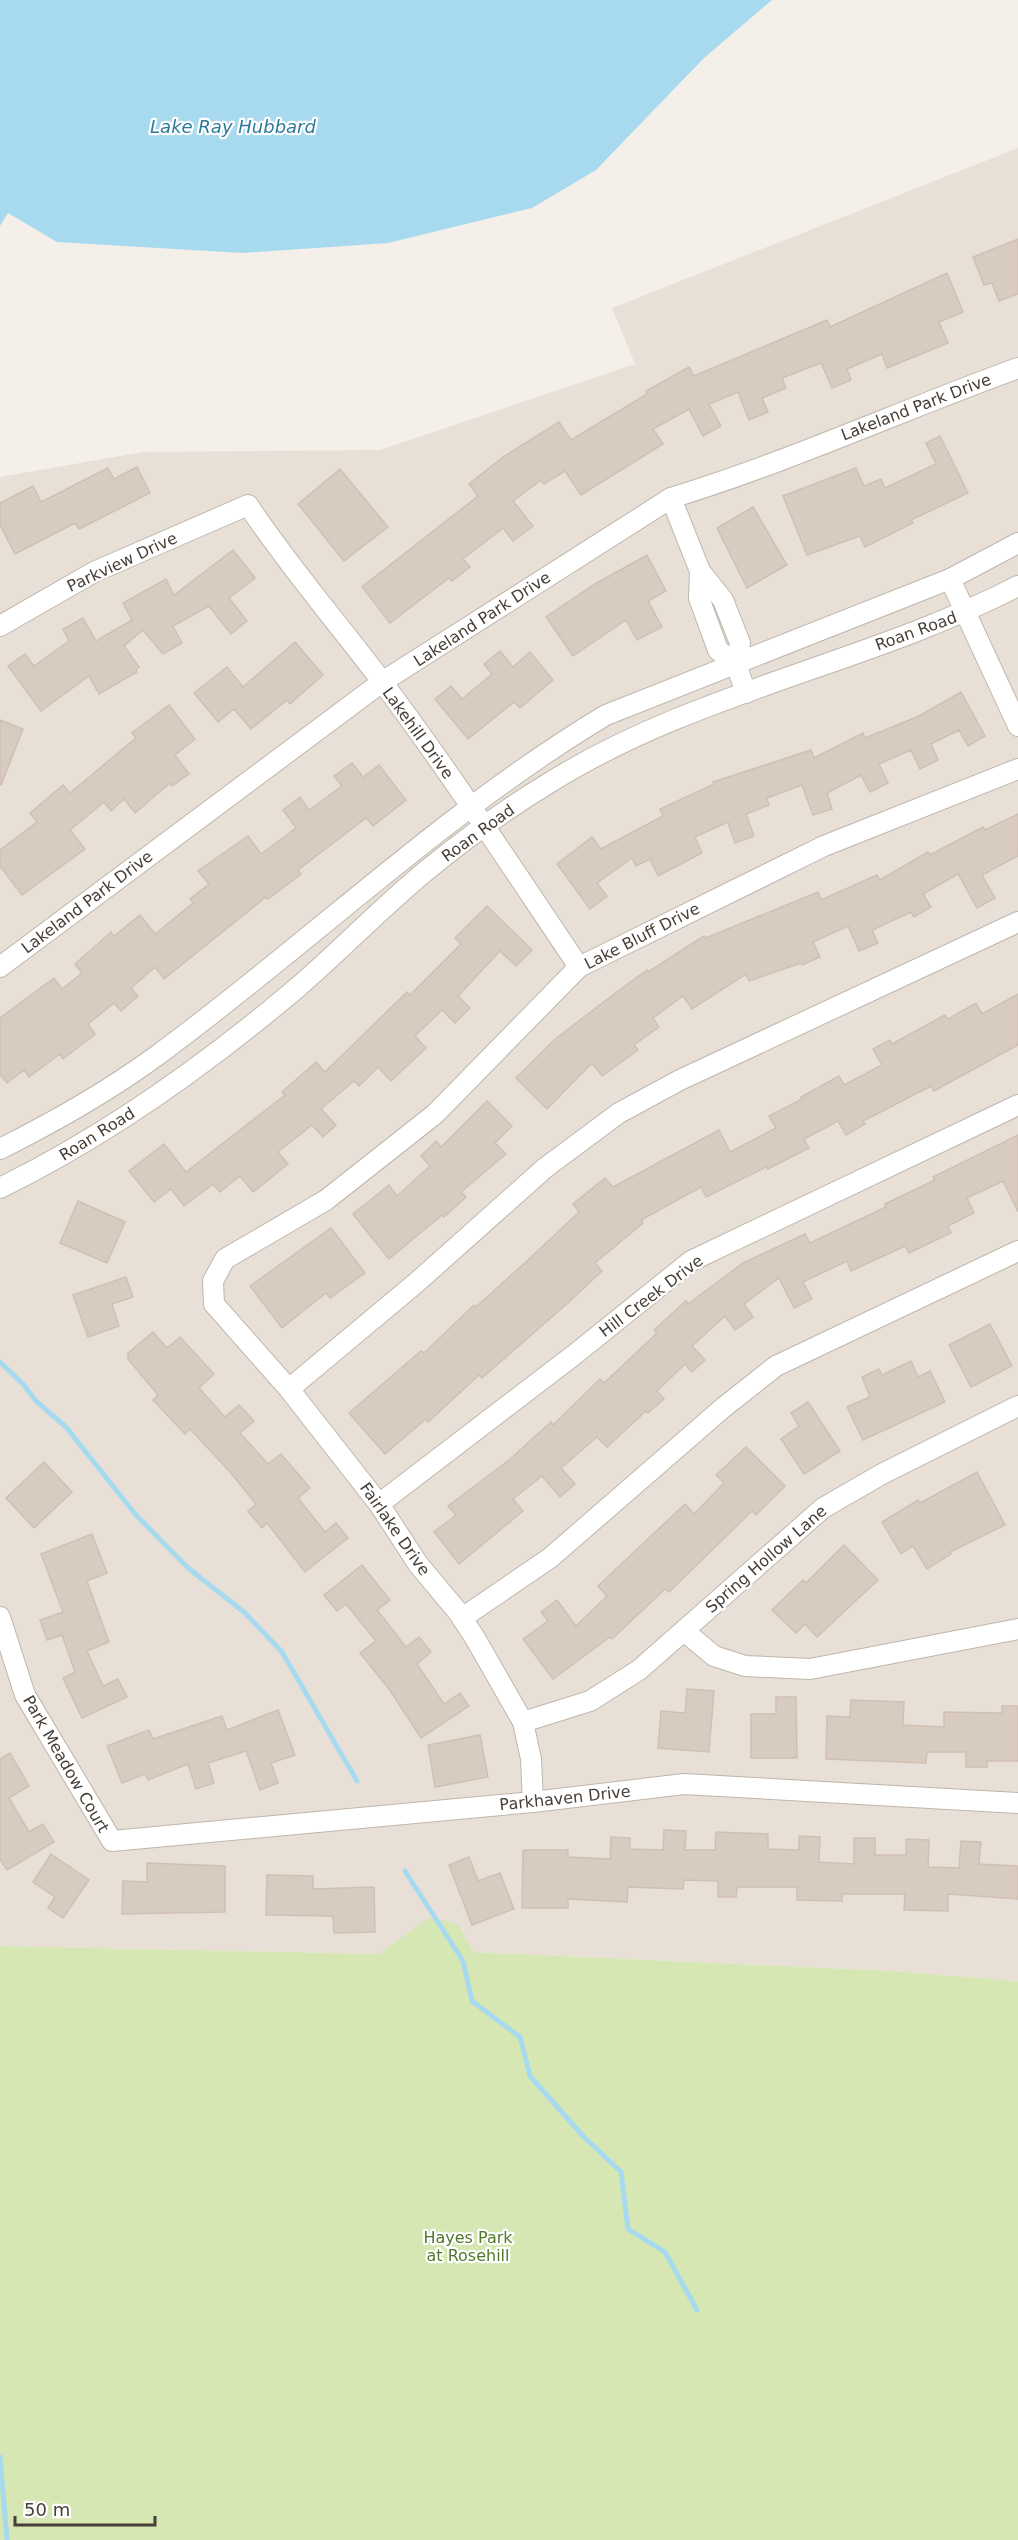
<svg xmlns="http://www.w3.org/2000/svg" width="1018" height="2540" viewBox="0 0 1018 2540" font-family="'DejaVu Sans',sans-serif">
<rect width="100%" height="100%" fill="#f4efe9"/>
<!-- residential -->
<polygon fill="#e8e0d7" points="1018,148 1018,1981 892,1971 473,1952 379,1954 0,1946 0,477 143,452 380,450 635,364 612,308"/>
<!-- green -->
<polygon fill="#d6e7b3" points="429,1918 458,1924 473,1952 892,1971 1018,1981 1018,2540 0,2540 0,1946 379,1954"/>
<!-- water -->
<polygon fill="#a7daef" points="0,0 772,0 704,58 596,170 532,208 388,243 242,253 57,242 8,213 0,226"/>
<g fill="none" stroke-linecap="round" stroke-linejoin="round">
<!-- stream -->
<g stroke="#a7daef" stroke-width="5">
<polyline points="0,1362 23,1384 36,1401 66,1427 136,1515 187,1567 245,1613 282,1652 357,1781"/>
<polyline points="405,1871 463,1961 472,2001 520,2037 530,2076 583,2136 621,2172 628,2229 665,2252 697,2310"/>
<polyline points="0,2457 7,2540"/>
</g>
</g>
<!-- building -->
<g fill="#d8ccc1" stroke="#d0c0b2" stroke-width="1.5">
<polygon points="1018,239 1018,294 999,301 992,283 984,285 973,257"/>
<polygon points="947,273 963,312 939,322 948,343 887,368 882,354 847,369 851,380 832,388 821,363 782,378 786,388 762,398 768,412 749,420 738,392 709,404 721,426 703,436 689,409 653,429 663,444 581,495 565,471 544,484 541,480 513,501 533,526 513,541 503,528 463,559 470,567 452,581 449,578 390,623 362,587 478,496 469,484 503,457 559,422 571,440 647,394 646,391 689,367 694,376 827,320 830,327"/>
<polygon points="940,436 968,493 911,520 913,523 865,547 860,536 807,555 783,496 856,468 864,486 881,479 885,488 936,464 926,443"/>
<polygon points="137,467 150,493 79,529 75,523 15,554 0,525 0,503 33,486 41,502 108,468 114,479"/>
<polygon points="340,469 388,527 344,561 298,504"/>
<polygon points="753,507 787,565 747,588 717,528"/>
<polygon points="233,550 255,578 229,598 247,621 231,634 209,606 173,626 182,643 163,654 143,630 124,646 139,667 136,669 137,672 99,694 89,676 41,711 8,666 25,654 34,666 69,641 63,629 83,618 96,641 132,620 123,603 166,579 174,595"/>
<polygon points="647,555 666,591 648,601 662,627 637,640 626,620 573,656 546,617 595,584"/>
<polygon points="295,642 323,675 290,704 287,700 251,729 234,709 218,722 194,693 227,667 243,687"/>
<polygon points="500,651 513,667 530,652 553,680 520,708 514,702 468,739 435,699 451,686 462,699 492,674 484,664"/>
<polygon points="961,692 985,736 968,746 959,730 931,744 938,760 920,769 911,750 879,764 888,783 870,792 861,775 827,793 832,809 813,815 802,785 767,798 769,805 746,814 754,836 735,843 728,822 695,837 702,853 658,876 650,859 636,866 632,858 597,883 607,896 590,909 557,864 592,837 601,849 663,816 660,809 714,784 713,782 811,750 814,758 863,733 865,738 919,716"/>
<polygon points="169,705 195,739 175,755 189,774 172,786 170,783 135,813 124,799 111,811 104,802 70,830 85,849 22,895 0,866 0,850 37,822 30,813 63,785 70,793 136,738 132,733"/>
<polygon points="0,720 23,729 1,785 0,785"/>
<polygon points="352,763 363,777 379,765 406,800 373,826 366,818 298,870 301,874 268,899 266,897 164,979 155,967 131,988 138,996 121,1011 114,1003 88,1024 95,1034 63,1059 60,1054 29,1077 24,1070 7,1083 0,1074 0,1018 54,978 62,989 82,973 75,964 111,932 114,936 140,915 155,934 193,903 190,899 209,884 198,871 248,836 261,854 296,828 283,810 300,797 309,810 342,786 334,776"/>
<polygon points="1018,814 1018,856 982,875 995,898 977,908 958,874 923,894 931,907 914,917 911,912 872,930 878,943 859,951 848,926 813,942 820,957 802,965 801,963 749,981 746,974 692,1009 683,996 653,1018 659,1027 634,1045 638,1050 602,1076 592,1063 547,1109 516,1078 554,1040 614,994 647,970 648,972 704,936 706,938 818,892 821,900 877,875 880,880 928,852 930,855 983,827 985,830"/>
<polygon points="487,906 532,950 516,966 500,951 458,996 470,1008 455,1023 442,1010 415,1036 426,1048 391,1081 378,1067 359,1086 354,1081 321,1109 336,1125 323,1137 312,1125 278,1152 288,1164 253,1192 240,1176 220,1192 213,1184 184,1206 171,1189 154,1202 129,1171 164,1144 186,1172 285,1095 282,1092 316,1062 325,1072 407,992 410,995 461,944 455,938"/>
<polygon points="1018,994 1018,1045 934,1091 931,1086 863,1121 865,1124 846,1135 838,1121 804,1139 809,1148 768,1169 766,1167 706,1197 701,1187 641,1220 643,1223 595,1263 602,1271 569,1302 482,1378 479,1375 428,1422 426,1419 385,1454 349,1413 421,1351 424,1353 474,1305 476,1307 529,1259 579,1212 573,1204 605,1178 613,1187 719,1130 730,1152 776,1128 769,1116 802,1099 801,1097 839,1076 844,1085 882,1065 873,1049 890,1040 892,1044 945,1015 948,1019 976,1003 982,1014"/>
<polygon points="487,1101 512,1126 495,1143 506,1154 461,1192 466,1197 444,1217 442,1215 389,1259 353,1214 389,1185 397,1196 430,1166 421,1156 436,1141 441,1147"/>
<polygon points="1018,1135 1018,1212 1003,1181 967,1198 974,1213 948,1226 951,1233 909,1253 905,1246 851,1271 847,1261 803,1282 812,1299 794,1308 779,1278 744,1304 753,1317 735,1330 725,1316 692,1346 705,1360 692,1372 685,1364 657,1391 664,1399 648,1413 646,1411 607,1447 597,1437 561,1468 575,1484 560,1497 542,1476 513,1499 523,1511 459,1564 434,1532 456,1515 448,1506 509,1460 551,1422 553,1425 600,1379 604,1383 657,1333 654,1330 686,1301 688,1304 743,1263 805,1234 810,1243 886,1207 885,1204 935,1180 933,1177"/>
<polygon points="78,1201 125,1222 107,1263 60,1243"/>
<polygon points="331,1228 365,1273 330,1298 326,1293 282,1328 250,1286"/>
<polygon points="126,1277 133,1297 112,1304 119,1326 88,1337 73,1295"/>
<polygon points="990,1324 1012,1366 971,1387 949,1345"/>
<polygon points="153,1332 167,1348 180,1337 214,1374 199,1388 225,1417 239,1405 254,1421 240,1433 268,1464 281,1454 310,1488 298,1498 325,1532 336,1523 348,1538 305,1572 267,1523 262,1528 248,1511 256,1504 231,1473 190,1429 185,1434 153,1400 158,1395 128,1359 128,1353"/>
<polygon points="911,1361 918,1377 930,1371 945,1402 863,1440 847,1407 870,1397 862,1377 879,1369 882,1375"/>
<polygon points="808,1402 840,1451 804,1474 781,1439 799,1426 791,1413"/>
<polygon points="746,1447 785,1486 756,1515 752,1511 669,1592 665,1589 612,1639 610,1637 553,1679 523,1639 548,1621 541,1612 557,1600 576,1626 607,1596 598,1586 685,1504 694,1514 724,1483 716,1475"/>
<polygon points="44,1462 72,1492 34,1528 6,1498"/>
<polygon points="977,1472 1005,1525 950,1552 951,1554 927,1569 913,1546 901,1554 882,1522 918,1500 920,1503"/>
<polygon points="92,1534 107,1573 87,1581 109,1642 87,1651 103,1686 118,1679 127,1697 82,1718 63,1678 75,1672 62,1635 47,1640 40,1620 63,1612 41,1554"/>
<polygon points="844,1545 878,1580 817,1637 805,1624 796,1633 772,1610 803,1580 806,1583"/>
<polygon points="362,1565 390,1600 377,1610 406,1647 419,1637 431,1652 417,1664 444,1704 460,1693 469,1706 421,1738 389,1689 360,1653 376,1641 346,1604 337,1611 324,1595"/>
<polygon points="687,1689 714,1691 709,1752 658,1748 661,1711 685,1713"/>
<polygon points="776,1697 796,1697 797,1758 751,1758 751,1714 776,1714"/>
<polygon points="851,1700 904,1702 903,1725 944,1727 944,1712 1002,1713 1002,1706 1018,1706 1018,1761 987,1761 987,1767 966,1767 966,1752 927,1752 926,1763 826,1759 827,1716 850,1717"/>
<polygon points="278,1710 295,1755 271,1763 278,1783 260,1790 246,1751 208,1763 214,1783 196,1789 188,1764 148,1780 145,1774 122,1783 107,1746 149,1730 153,1739 222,1716 227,1730"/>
<polygon points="480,1735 488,1777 435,1787 428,1745"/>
<polygon points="10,1753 29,1786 9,1798 29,1832 43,1824 54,1842 7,1870 0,1859 0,1759"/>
<polygon points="664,1830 686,1831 685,1850 715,1850 716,1832 768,1834 768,1849 799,1850 799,1836 820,1837 819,1862 854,1864 854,1838 875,1838 875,1855 906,1855 906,1839 929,1840 928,1867 959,1868 961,1841 981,1842 979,1864 1018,1866 1018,1899 948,1894 948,1911 904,1910 905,1894 842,1894 842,1901 797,1900 797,1887 737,1887 736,1897 718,1897 718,1881 684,1880 683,1889 628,1887 627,1902 568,1899 568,1908 522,1908 523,1850 568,1850 568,1857 610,1859 611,1837 630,1838 630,1849 663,1850"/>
<polygon points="51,1854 89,1880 63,1918 48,1908 55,1897 33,1882"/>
<polygon points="469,1857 478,1881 500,1873 514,1909 472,1925 449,1865"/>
<polygon points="147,1863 225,1866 225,1912 122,1914 123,1881 147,1882"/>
<polygon points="267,1875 313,1876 313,1889 374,1887 375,1932 334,1933 333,1916 266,1915"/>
</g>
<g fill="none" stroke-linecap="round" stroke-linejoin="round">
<!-- minor casing -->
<g stroke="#bfb6ab" stroke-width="22">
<g id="minor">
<polyline points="671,498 700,571"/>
<polyline points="950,579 1018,726"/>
<path d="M0,626L94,572L248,505C289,567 338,623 383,683C452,775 515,872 579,967"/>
<polyline points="736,664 718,650 699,598 700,571 723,600 740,643 736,664 746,693"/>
<path d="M0,967L382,682L671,498C789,462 902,410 1018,368"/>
<path d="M0,1149C54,1122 107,1092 155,1057C308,945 444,812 606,715L950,579L1018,543"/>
<path d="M0,1188C108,1135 206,1065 298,987C342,949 382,907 427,870C465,839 506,809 549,783C694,692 867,664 1018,586"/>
<polyline points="289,1389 416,1283 545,1168 619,1113 680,1080 1018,922"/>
<polyline points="379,1504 574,1355 691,1261 1018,1105"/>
<polyline points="0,1617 25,1695 112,1841 533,1802 684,1784 1018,1803"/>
<polyline points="462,1618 550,1558 724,1407 776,1366 1018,1251"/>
<polyline points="684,1631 714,1656 745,1666 810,1669 1018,1629"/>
<polyline points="523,1722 590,1701 639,1670 823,1508 882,1474 1018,1406"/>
<polyline points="533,1802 531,1759 523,1722 475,1638 458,1612 418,1564 379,1504 289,1389 214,1304 213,1281 225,1259 326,1200 435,1114 579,967 824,846 1018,769"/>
</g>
</g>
<!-- minor -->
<use href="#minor" stroke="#fff" stroke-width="20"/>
</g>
<g text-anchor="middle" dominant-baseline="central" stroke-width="4.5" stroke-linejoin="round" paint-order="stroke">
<!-- street labels -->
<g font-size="16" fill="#473f37" stroke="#fff">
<text transform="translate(916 407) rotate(-21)">Lakeland Park Drive</text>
<text transform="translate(122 562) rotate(-25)">Parkview Drive</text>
<text transform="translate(482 619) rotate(-33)">Lakeland Park Drive</text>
<text transform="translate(916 631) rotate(-20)">Roan Road</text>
<text transform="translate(418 733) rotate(54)">Lakehill Drive</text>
<text transform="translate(478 833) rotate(-36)">Roan Road</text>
<text transform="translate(87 902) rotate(-37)">Lakeland Park Drive</text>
<text transform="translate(642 936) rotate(-27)">Lake Bluff Drive</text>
<text transform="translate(97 1134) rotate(-32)">Roan Road</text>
<text transform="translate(651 1296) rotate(-37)">Hill Creek Drive</text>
<text transform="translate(395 1529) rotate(55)">Fairlake Drive</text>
<text transform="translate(766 1559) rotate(-41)">Spring Hollow Lane</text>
<text transform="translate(66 1764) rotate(60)">Park Meadow Court</text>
<text transform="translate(565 1798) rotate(-6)">Parkhaven Drive</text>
</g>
<!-- park labels -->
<g font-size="16" fill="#52782b" stroke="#fff">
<text x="468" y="2237">Hayes Park<tspan x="468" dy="18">at Rosehill</tspan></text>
</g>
<!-- water labels -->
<g font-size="18" font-style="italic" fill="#2d7999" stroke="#fff">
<text x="233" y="126">Lake Ray Hubbard</text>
</g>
</g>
<!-- scale -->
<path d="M15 2516v9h140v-9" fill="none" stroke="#473f37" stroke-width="3"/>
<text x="24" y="2516" font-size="18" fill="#473f37" stroke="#ffffff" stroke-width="4.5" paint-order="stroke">50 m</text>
</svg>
